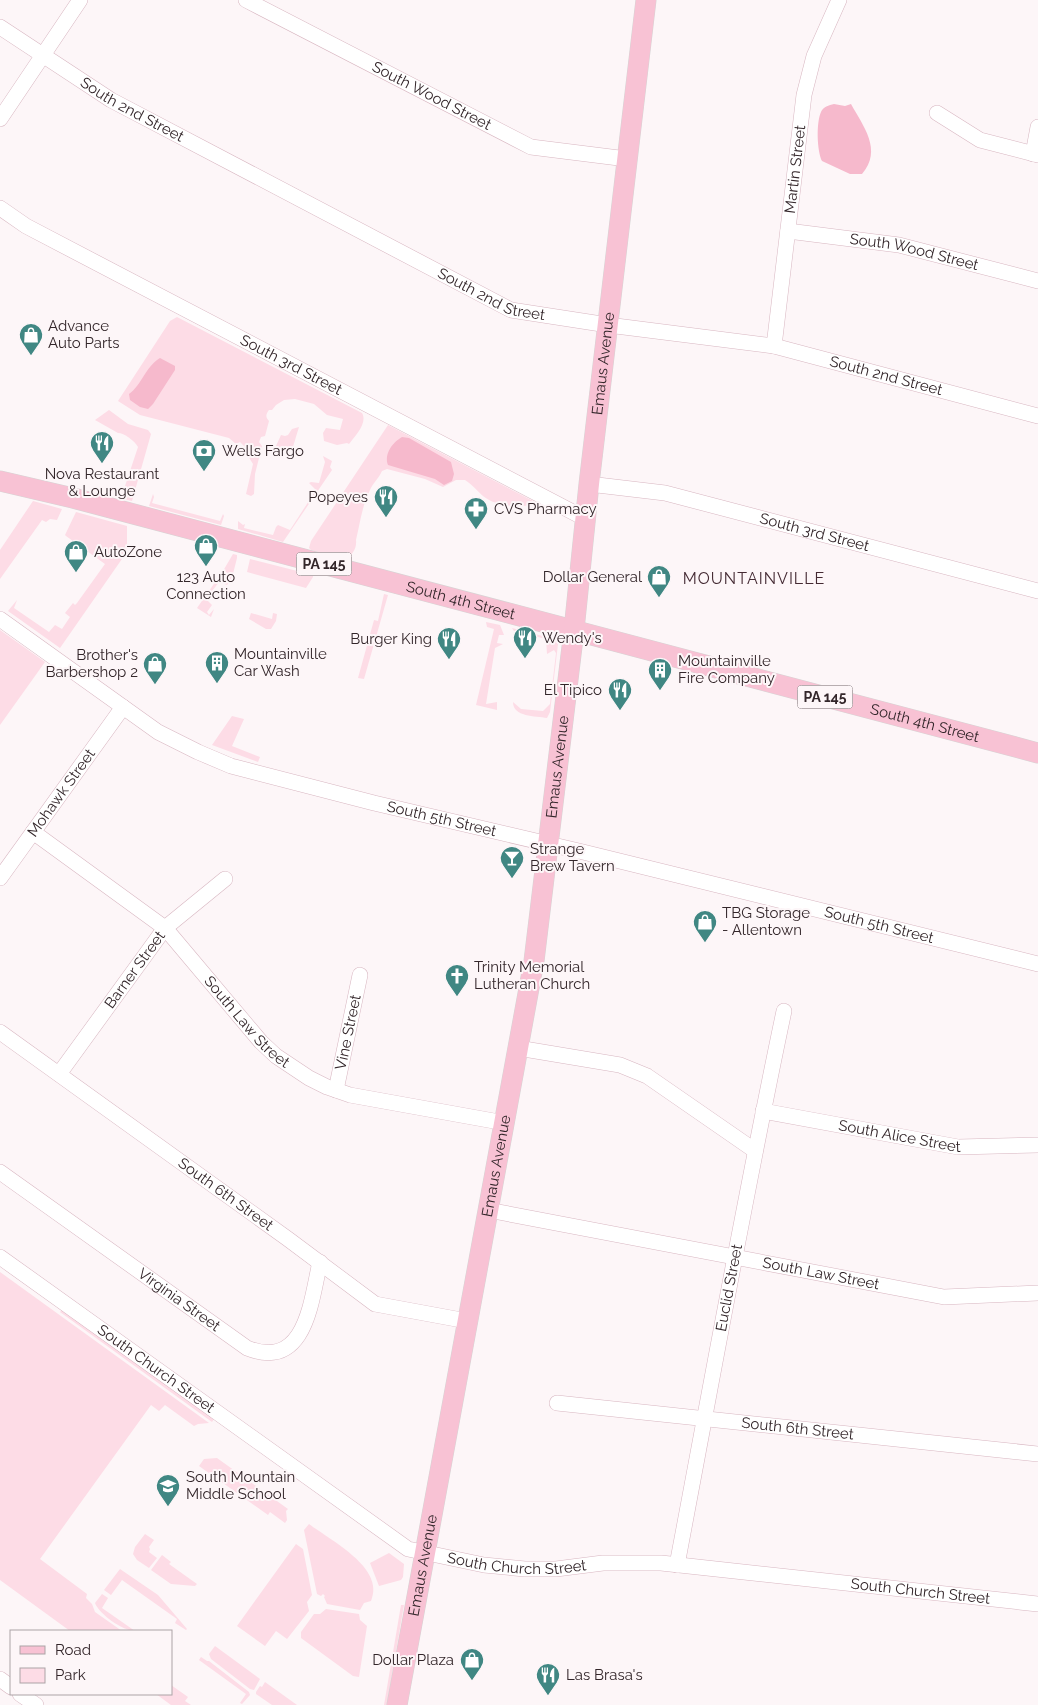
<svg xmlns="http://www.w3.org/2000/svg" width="1038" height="1705" viewBox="0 0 1038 1705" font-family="Raleway,sans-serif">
<rect width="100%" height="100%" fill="#fdf6f8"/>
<!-- green -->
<g fill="#fddce6">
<path d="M177,317L362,413C368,423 355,436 349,444L347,443L337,445L324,441L323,433L326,428L340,430L343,419L327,415L314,404L295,399L284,400L276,405L272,410H269C266,414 265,417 269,421L265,436L261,437L259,442L262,446L255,474L254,494L251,496L246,494L253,464L248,456L250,454L249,451L240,442L236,444L229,438L140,415L118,401L170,321Z"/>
<path d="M109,410L128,424L148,430L151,434L132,501L116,497V495H122L138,447C135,441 124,433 118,433L95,420Z"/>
<path d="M388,425L533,501L530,505C516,508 495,506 483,496C477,491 473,485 465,480H456L443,487L425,479L387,469L382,471C379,478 373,483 370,490C362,506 360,523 356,540C357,549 352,555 345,560L311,550L309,548L311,541Z"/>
<polygon points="299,427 292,450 276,446 281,435 285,436 288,435 292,429"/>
<polygon points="323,456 332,461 330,467 332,470 283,542 238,529 238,521 243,525 245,524 244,528 273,535 276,527 278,525 290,530 316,490 309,483 311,482 319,483 325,462"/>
<polygon points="153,494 154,497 152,503 220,521 223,514 224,516 221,525 149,506"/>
<polygon points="33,501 62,509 57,520 50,519 46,522 42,520 0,579 0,550"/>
<polygon points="76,512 127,526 127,558 124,556 60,648 8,611 17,600 14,608 49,632 55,625 62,629 70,617 65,613 73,603 75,605 77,603 105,564 66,536 65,535"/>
<polygon points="233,554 237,555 237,558 233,574 230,581 227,585 219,582 206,599 212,605 207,612 209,615 214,609 211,617 197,608 223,571"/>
<polygon points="250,559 313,575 313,577 306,588 247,572"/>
<polygon points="384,594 388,595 364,679 358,678 374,620 378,621"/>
<polygon points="251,613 272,619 273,613 277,614 276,621 271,629 266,629 249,619"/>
<polygon points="486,622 500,625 504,635 499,635 497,643 503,644 495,648 486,704 497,702 497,710 476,705 494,629 487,627"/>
<path d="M512,628L554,639L558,644L550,712L547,718C535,716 513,717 513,702L521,709L543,711L550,704L556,653L554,650L547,654L546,639L514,631Z"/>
<polygon points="0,630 45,662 0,725"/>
<polygon points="232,716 244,719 232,746 260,757 258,762 212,745"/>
<polygon points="0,1272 209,1423 198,1424 194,1426 165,1405 159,1411 151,1405 40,1559 87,1594 86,1598 92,1604 95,1612 122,1631 70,1631 0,1580"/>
<polygon points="62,1310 214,1419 212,1422 60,1312"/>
<polygon points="217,1458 288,1509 286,1511 287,1520 285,1523 270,1512 268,1515 199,1466 204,1459"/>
<path d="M309,1524C330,1540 386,1568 371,1601L364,1603L360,1610L327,1604L324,1597L325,1596L323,1594L321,1596L317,1594L304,1530Z"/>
<polygon points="145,1534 154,1540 149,1547 150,1549 149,1552 157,1558 149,1568 137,1560 133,1554 135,1547"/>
<polygon points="296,1544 303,1549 312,1595 307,1602 309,1611 287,1639 276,1631 265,1646 237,1626"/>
<polygon points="389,1553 404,1564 403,1577 401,1580 379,1586 370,1563"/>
<polygon points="162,1555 171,1562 169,1564 197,1584 195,1586 171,1584 151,1570"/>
<polygon points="120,1569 158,1595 187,1629 186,1630 175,1623 177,1619 122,1580 111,1595 104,1590"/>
<path d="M102,1594L108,1598L102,1608L135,1631C123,1631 99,1614 95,1603Z"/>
<polygon points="401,1605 404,1605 387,1705 384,1705"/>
<polygon points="326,1609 359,1614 360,1620 367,1626 359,1677 353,1676 301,1638 301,1632 314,1614 320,1614"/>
<polygon points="215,1646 260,1679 254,1690 250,1689 211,1659 209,1654"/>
<polygon points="201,1657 207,1661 209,1661 249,1692 250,1695 242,1704 240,1703 246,1694 199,1660"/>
<polygon points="265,1682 297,1705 272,1705 256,1694 256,1692 260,1686 262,1687"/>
<polygon points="171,1685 188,1697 185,1701 191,1705 171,1705 156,1694 171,1694"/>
</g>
<!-- water -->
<g fill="#f6b9cc">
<path d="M834,104L845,106L851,104C863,126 883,150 862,174H850L822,161C817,151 816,123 821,112C823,107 829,105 834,104Z"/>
<path d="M160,358L175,366V370L153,404L148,409L140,407L130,400L129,394C142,385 145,367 160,358Z"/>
<path d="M402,437L409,438L451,462L454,474L452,481L444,485L435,479L388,465C384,454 392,443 402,437Z"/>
</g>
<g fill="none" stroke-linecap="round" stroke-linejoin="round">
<!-- minor casing -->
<g stroke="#d8b6c1" stroke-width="16">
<g id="minor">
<path id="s1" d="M246,0L531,147L627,159"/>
<path id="s2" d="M0,27L111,100L511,310L608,325L774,346L1038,416"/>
<polyline points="937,113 980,140 1038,155"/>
<polyline points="0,119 80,0"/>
<polyline points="1033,154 1038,127"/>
<path id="s3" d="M0,208L26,226L586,519"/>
<path id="s4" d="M788,231L899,245L1038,281"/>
<path id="s5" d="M774,346L804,95L814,56L839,0"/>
<path id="s6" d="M589,484L665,493L1038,591"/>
<path id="s7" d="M0,619L158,732L198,752L231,766L374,803L583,852L1038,964"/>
<path id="s8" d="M33,832L165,928L261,1042L276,1056L309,1078L327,1087L350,1095L505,1123"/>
<path id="s9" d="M0,878L123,707"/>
<path id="s10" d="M0,1032L288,1239L375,1304L467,1321"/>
<polyline points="518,1048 620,1065 647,1076 754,1150"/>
<path id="s11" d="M59,1074L165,928L225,879"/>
<path id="s12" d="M336,1090L360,975"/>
<path id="s13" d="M763,1111L958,1147L1038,1145"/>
<path id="s14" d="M0,1172L247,1348C306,1371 311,1301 320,1262"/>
<path id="s15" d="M488,1210L944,1297L1038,1293"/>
<path id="s16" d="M0,1257L408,1549L484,1565L525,1569H556L603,1563H661L1038,1604"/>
<path id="s17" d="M557,1403L1038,1454"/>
<path id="s18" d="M677,1565C712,1380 745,1195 784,1011"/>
<polyline points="0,1679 11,1687"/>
<polyline points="20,1694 36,1705"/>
</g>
</g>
<!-- major casing -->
<g stroke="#d6d4d4" stroke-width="21">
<g id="major">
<path id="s19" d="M0,481L73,498L1038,753"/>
<path id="s20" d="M397,1705L534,961L574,630L589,484L646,0"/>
</g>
</g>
<!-- minor -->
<use href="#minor" stroke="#fff" stroke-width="15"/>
<!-- major -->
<use href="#major" stroke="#f8c2d4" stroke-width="20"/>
</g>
<!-- icons -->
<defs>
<g id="shop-pin" transform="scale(1.25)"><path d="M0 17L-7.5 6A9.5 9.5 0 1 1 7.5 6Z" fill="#408783" stroke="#fdf6f8"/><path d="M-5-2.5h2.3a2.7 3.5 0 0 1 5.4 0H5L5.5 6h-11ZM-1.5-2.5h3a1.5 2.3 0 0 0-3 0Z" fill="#fff"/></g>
<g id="restaurant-pin" transform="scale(1.25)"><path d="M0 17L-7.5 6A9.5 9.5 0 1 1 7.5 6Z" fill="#408783" stroke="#fdf6f8"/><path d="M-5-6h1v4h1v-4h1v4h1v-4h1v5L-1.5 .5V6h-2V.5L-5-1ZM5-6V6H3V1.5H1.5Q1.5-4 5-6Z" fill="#fff"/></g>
<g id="bank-pin" transform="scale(1.25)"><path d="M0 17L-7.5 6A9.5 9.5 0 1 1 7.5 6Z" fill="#408783" stroke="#fdf6f8"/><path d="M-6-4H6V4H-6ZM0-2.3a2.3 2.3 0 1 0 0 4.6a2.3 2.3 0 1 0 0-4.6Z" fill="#fff"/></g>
<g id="pharmacy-pin" transform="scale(1.25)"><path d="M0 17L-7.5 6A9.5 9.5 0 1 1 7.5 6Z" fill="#408783" stroke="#fdf6f8"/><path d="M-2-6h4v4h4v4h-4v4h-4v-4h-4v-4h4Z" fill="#fff"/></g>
<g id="building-pin" transform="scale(1.25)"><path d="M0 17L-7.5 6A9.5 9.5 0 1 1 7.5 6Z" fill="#408783" stroke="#fdf6f8"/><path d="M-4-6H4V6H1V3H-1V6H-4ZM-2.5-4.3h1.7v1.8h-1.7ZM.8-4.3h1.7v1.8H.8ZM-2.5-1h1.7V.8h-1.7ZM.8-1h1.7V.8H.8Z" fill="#fff"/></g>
<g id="bar-pin" transform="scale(1.25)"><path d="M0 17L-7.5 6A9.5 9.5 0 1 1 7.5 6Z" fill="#408783" stroke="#fdf6f8"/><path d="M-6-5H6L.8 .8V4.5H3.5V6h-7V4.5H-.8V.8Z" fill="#fff"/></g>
<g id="church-pin" transform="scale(1.25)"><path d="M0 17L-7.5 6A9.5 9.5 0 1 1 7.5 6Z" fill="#408783" stroke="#fdf6f8"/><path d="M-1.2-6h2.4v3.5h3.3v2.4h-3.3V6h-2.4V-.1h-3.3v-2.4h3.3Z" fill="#fff"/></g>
<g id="school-pin" transform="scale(1.25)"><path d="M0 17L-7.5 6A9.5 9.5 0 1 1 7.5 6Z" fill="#408783" stroke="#fdf6f8"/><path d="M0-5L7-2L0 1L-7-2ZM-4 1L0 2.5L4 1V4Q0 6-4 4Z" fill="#fff"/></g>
</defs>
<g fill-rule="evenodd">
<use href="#shop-pin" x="31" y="335"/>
<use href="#restaurant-pin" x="102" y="443"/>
<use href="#bank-pin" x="204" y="451"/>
<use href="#restaurant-pin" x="386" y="497"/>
<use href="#pharmacy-pin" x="476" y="509"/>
<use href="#shop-pin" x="206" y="546"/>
<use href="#shop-pin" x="76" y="552"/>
<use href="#shop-pin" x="659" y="577"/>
<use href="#restaurant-pin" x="525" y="638"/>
<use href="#restaurant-pin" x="449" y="639"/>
<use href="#building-pin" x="217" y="663"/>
<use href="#shop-pin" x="155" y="664"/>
<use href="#building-pin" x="660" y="670"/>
<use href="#restaurant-pin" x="620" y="690"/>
<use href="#bar-pin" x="512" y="858"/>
<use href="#shop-pin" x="705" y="922"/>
<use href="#church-pin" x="457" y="976"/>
<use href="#school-pin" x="168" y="1486"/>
<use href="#shop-pin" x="472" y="1660"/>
<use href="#restaurant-pin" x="548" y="1675"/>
</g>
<g text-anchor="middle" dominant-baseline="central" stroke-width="4" stroke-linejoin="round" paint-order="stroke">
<!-- shield labels -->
<g fill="#fdf6f8" stroke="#706468" stroke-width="1">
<rect x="296.5" y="552.5" width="55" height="23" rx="4"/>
<rect x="797.5" y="685.5" width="55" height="23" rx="4"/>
</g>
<g font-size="14" font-weight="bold" fill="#33262a">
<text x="324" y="564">PA 145</text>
<text x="825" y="697">PA 145</text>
</g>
<!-- street labels -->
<g font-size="15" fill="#33262a" stroke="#fdf6f8">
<text stroke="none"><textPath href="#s1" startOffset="209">South Wood Street</textPath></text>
<text stroke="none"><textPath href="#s2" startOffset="156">South 2nd Street</textPath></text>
<text stroke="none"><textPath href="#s5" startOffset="178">Martin Street</textPath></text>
<text stroke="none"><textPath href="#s4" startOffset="128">South Wood Street</textPath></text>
<text stroke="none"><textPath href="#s2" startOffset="561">South 2nd Street</textPath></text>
<text stroke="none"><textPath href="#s20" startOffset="1358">Emaus Avenue</textPath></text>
<text stroke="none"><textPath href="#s3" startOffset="331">South 3rd Street</textPath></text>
<text stroke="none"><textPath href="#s2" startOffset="966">South 2nd Street</textPath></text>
<text stroke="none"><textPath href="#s6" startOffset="231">South 3rd Street</textPath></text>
<text stroke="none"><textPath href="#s19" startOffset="476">South 4th Street</textPath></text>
<text stroke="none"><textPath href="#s19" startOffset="956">South 4th Street</textPath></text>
<text stroke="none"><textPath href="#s20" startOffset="952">Emaus Avenue</textPath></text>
<text stroke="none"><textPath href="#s9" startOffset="105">Mohawk Street</textPath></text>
<text stroke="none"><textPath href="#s7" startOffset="492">South 5th Street</textPath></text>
<text stroke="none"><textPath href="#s7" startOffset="942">South 5th Street</textPath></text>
<text stroke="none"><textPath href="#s11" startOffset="129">Barner Street</textPath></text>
<text stroke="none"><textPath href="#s8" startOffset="288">South Law Street</textPath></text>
<text stroke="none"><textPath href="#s12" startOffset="59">Vine Street</textPath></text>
<text stroke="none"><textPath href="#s13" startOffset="139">South Alice Street</textPath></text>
<text stroke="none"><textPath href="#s20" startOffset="548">Emaus Avenue</textPath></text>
<text stroke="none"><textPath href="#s10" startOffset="278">South 6th Street</textPath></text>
<text stroke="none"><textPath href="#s15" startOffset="339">South Law Street</textPath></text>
<text stroke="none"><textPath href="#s18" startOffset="282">Euclid Street</textPath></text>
<text stroke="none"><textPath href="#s14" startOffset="220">Virginia Street</textPath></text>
<text stroke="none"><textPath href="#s16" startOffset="192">South Church Street</textPath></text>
<text stroke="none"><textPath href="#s17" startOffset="242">South 6th Street</textPath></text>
<text stroke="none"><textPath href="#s16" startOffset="612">South Church Street</textPath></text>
<text stroke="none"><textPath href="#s20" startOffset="142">Emaus Avenue</textPath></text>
<text stroke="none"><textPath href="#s16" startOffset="1018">South Church Street</textPath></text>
</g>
<!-- poi labels -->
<g font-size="15" fill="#33262a" stroke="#fdf6f8" text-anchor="start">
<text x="48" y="326">Advance<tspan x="48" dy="17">Auto Parts</tspan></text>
<text x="222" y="451">Wells Fargo</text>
<text x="102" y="474" text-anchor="middle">Nova Restaurant<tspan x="102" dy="17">&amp; Lounge</tspan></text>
<text x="368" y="497" text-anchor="end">Popeyes</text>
<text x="494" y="509">CVS Pharmacy</text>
<text x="94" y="552">AutoZone</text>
<text x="206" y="577" text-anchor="middle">123 Auto<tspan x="206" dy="17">Connection</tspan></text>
<text x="642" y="577" text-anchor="end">Dollar General</text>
<text x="542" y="638">Wendy's</text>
<text x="432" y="639" text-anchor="end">Burger King</text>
<text x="234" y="654">Mountainville<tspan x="234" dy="17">Car Wash</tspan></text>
<text x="138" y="655" text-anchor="end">Brother's<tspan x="138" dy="17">Barbershop 2</tspan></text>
<text x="678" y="661">Mountainville<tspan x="678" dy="17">Fire Company</tspan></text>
<text x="602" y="690" text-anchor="end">El Tipico</text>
<text x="530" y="849">Strange<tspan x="530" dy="17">Brew Tavern</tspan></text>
<text x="722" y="913">TBG Storage<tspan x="722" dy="17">- Allentown</tspan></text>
<text x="474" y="967">Trinity Memorial<tspan x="474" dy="17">Lutheran Church</tspan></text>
<text x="186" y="1477">South Mountain<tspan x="186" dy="17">Middle School</tspan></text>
<text x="454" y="1660" text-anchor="end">Dollar Plaza</text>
<text x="566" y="1675">Las Brasa's</text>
</g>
<!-- neighbourhood labels -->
<g font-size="16" letter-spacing="1" fill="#442a33" stroke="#fdf6f8">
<text x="754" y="578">MOUNTAINVILLE</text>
</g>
</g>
<!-- legend -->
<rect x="10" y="1630" width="162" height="65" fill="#fdf6f8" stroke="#aca3a6"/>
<rect x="20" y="1646" width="25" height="8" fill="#f8c2d4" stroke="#aca3a6"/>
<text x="55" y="1655" font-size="15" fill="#33262a">Road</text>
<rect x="20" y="1668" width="25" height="15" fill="#fddce6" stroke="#aca3a6"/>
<text x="55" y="1680" font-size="15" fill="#33262a">Park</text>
</svg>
